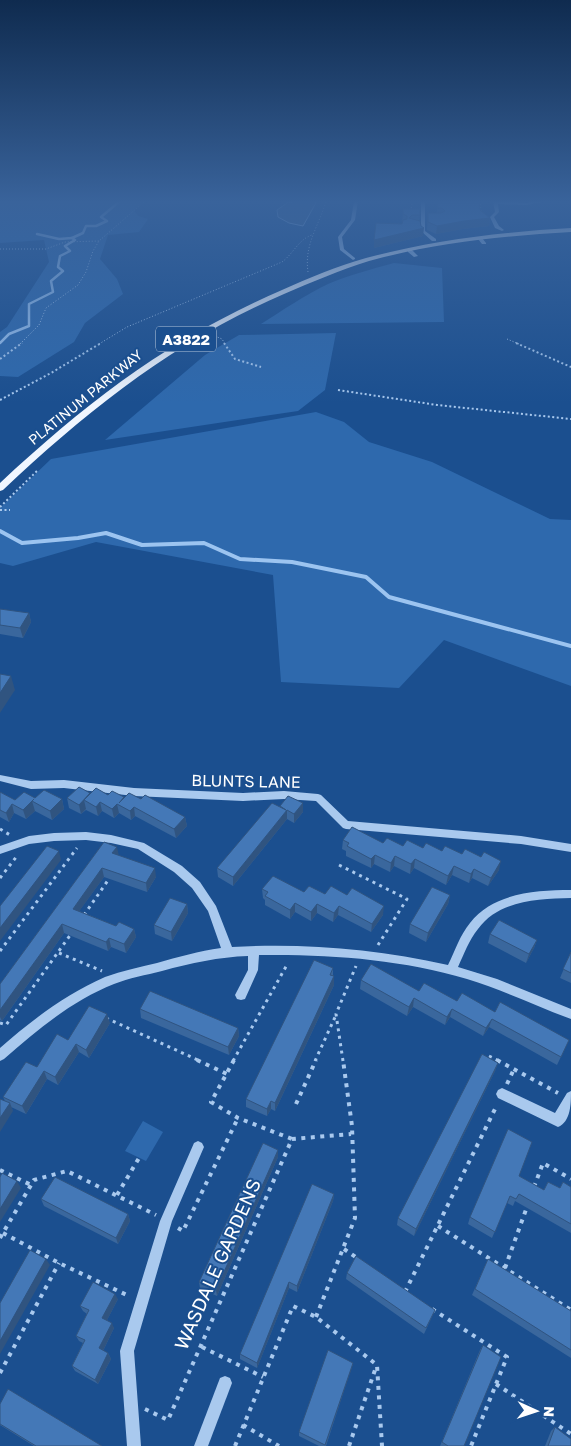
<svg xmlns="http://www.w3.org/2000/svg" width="571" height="1446" viewBox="0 0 571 1446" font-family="'Golos Text',sans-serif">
<rect width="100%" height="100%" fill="#1b4f8f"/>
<!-- green -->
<g fill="#2e69ad">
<polygon points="0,201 143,201 134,210 138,216 148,219 139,232 108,235 100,259 117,279 123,294 85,323 74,342 18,377 0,376 0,332 7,327 49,262 44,240 0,243"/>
<path d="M394,263L442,268L444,322L261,324C283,310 305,295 328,284C349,275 372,269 394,263Z"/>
<polygon points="336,333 325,390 298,411 105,440 205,355 239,335"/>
<polygon points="316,412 344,422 369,442 432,462 550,519 571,520 571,686 444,640 399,688 281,682 273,575 96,542 13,566 0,563 0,508 51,459"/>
<polygon points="143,1121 163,1132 146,1161 125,1151"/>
</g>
<!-- water -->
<polygon fill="#3c6290" stroke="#9cc4f0" points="295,201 317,201 303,226 289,223 278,217 277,210 287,203"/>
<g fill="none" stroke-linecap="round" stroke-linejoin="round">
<!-- stream-far1 -->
<g stroke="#9cc4f0" stroke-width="2.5">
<polyline points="37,234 59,239 72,238"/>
<polyline points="0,343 9,334 29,326 29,304 53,292 51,281 63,271 58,267 60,256 70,251 65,246 75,240 72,238 83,233 86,226 96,226 107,221 101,217 120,201"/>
</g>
<!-- stream -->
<polyline stroke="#9cc4f0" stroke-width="4" points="0,531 22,543 78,538 106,533 142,545 204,543 240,559 292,562 366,577 389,597 571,646"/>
<!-- path-far3 -->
<g stroke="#a9c9ee" stroke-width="1" stroke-dasharray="1 2" stroke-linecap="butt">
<polyline points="480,201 481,212"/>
<polyline points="411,211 412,201"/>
<polyline points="0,249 46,249 65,242 99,241"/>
<path d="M308,272C304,244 319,226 326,201"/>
<polyline points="215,336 222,339 225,344"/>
<polyline points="507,339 519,344"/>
<polyline points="20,344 39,325 46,308 78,285 86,272 93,251 99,241 145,201"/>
<path d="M99,344L127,327L282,262C293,254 299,239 312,235"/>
</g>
<!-- path-far2 -->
<g stroke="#a9c9ee" stroke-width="2" stroke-dasharray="2 2.5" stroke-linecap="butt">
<polyline points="224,343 235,359 261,367"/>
<polyline points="516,343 571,367"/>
<polyline points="0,359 22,343"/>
<polyline points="338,390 437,405 571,419"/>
<polyline points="0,400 51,373 101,343"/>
<polyline points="0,507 38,470"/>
<polyline points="0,510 10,510"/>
</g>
<!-- path-far1 -->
<g stroke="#a9c9ee" stroke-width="3" stroke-dasharray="3 4.5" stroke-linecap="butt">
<polyline points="0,829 10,835"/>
<polyline points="339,865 407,899 378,945"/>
<polyline points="0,878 17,856"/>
<polyline points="84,915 111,876"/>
<polyline points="0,951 77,848"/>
<polyline points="59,953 102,971"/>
<polyline points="106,1018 200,1061"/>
<polyline points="0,1023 6,1025 71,934"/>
<polyline points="489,1056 499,1061"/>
<polyline points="233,1061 288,963"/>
<polyline points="315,1061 336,1015"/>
<polyline points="343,1061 336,1014 356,966"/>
</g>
<!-- path -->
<g stroke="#a9c9ee" stroke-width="4" stroke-dasharray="4 5.5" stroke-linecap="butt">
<polyline points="197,1060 227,1074"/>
<polyline points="234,1060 211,1102 238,1118 292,1139"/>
<polyline points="497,1060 558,1093"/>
<polyline points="507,1084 514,1069"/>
<polyline points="296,1104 316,1060"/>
<polyline points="0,1170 31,1185"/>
<polyline points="534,1187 543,1163 571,1179"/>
<polyline points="117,1195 139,1158"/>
<polyline points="438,1226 571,1310"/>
<polyline points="178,1228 183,1231 238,1118"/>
<polyline points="3,1233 59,1263 129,1296"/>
<polyline points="0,1238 34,1180 67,1171 156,1215"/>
<polyline points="344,1249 357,1258"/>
<polyline points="505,1268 528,1204"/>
<polyline points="405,1292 497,1105"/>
<polyline points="432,1309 507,1357 471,1446"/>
<polyline points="316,1317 355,1218 352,1126 343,1060"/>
<polyline points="202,1347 263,1377"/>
<polyline points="0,1373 59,1263"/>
<polyline points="496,1384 571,1434"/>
<polyline points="145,1409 168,1420 292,1139 351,1134"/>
<polyline points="243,1425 279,1446"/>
<polyline points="235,1446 293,1306 316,1317 377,1365 382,1446"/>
<polyline points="349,1446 376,1367"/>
</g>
<!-- minor -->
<g fill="#a9c9ee" fill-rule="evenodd">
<polygon points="354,201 358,201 355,220 342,237 344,249 355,258 355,259 353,260 340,250 338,237 351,220"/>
<polygon points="421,201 425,201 425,231 436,239 436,241 432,241 421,231"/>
<polygon points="493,201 526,203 548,201 526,205 498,204 499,212 494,217 499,226 504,230 502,231 495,228 490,217 495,212"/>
<polygon points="478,238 482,238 486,243 486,244 482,244 478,239"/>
<polygon points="408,250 412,250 418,256 414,257 408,252"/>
<polygon points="0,775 31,781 64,780 134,788 243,793 284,791 318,794 321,795 348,821 521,836 571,844 571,852 521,844 346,829 343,828 316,801 284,799 243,801 134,796 64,788 31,789 0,781"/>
<path d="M86,832L111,835L144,843L182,866L200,882L216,906L232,947C305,943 376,949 448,965C455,951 460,935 470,923C493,893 536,890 571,890V898C538,899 499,900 478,929C469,940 464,954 458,967L497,979L571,1009V1019C536,1006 503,990 467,979C400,959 329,954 259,955L258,970L245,999L241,1000L237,999L235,995L248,970V956C219,957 191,963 162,971C146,975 129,978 114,984C73,1000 37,1030 4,1059L0,1061V1048C32,1020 66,994 105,977C122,971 140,967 157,963C178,957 199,951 221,948L208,911L192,888L174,872L138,849L111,843L86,840L54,841L29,844L0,854V846L29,836L54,833Z"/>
<path d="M502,1088L555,1113L567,1093L571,1091C571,1103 571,1122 558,1127L498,1098L496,1094L498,1090Z"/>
<polygon points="198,1141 202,1143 204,1147 172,1221 134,1351 141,1446 127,1446 120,1351 160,1221 194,1143"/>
<polygon points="225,1376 230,1378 232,1383 208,1446 194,1446 220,1378"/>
</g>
<!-- major -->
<path fill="#f0f6ff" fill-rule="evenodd" d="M571,228V232C503,236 435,243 369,261C340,270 312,282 284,294C175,341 89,409 3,490L0,491V483C89,400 169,339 282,290C309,278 337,266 366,258C433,240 502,232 571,228Z"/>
</g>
<!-- wall -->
<g fill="#3a679d">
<polygon points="437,201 479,201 480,210 490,218 489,226 463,229 436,234 427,230 428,213 437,213"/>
<polygon points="403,209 420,215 419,221 423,236 374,248 402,224"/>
<polygon points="0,610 29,613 31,622 23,638 0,634"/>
<polygon points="0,792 15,800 35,798 62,799 64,809 52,820 35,811 26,819 14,813 9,822 0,817"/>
<polygon points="90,793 141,799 185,817 187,826 176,838 135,816 131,820 119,813 114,818 102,811 98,816 86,810 81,814 69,808 67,798"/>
<polygon points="303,803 303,812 294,823 287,819 233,886 218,877 217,868 280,806"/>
<polygon points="343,840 383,843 403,846 423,848 462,854 499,870 488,886 472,878 469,883 452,875 446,885 414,868 410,874 394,866 390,872 374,864 371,868 346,856 346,851 342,849"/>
<polygon points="104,842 118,855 156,877 147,892 104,877 79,911 116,926 134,929 136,937 126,953 111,947 108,951 64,933 2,1021 0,1020 0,984"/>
<polygon points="262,889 325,894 383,915 371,932 338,915 333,922 317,913 311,921 295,912 290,919 265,905 265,900 263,898"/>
<polygon points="450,895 448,904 426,942 409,933 410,924"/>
<polygon points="187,904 188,913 172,941 155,934 154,925"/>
<polygon points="490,934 537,940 534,948 526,963 488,943"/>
<polygon points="571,952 571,983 560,978"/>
<polygon points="333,968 333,976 334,976 334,985 275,1111 271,1109 267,1116 246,1107 246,1099"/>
<polygon points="361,980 419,991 495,1012 569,1040 557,1065 489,1027 483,1036 450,1017 445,1025 413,1007 407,1016 360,989"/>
<polygon points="140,1009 238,1028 239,1036 229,1055 141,1018"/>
<polygon points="110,1023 89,1058 79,1052 58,1085 47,1079 26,1114 11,1107 13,1111 5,1101 3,1097 68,1040"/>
<polygon points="498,1063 495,1071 414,1236 397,1225 398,1218"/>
<polygon points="278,1150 278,1157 217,1296 200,1288 199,1282"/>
<polygon points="519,1176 544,1190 548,1182 560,1188 563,1182 571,1187 571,1233 515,1201 513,1206 507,1203 492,1238 468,1224 470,1217"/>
<polygon points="334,1194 333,1201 297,1292 289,1288 257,1368 240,1359 240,1354"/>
<polygon points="41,1199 128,1214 130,1221 118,1244 44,1206"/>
<polygon points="488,1259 571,1311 571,1358 472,1295"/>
<polygon points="347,1273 435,1310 424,1334 346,1279"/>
<polygon points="118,1299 107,1320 114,1328 103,1351 108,1353 111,1359 98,1384 75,1371 72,1366 83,1343 79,1341 76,1336 87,1314 83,1311 80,1306"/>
<polygon points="483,1345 464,1446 440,1446 480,1350"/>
<polygon points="353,1363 326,1446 319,1446 299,1436 299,1432"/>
<polygon points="0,1404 102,1446 34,1446 0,1425"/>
<polygon points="555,1427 571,1446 545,1446 551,1431"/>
</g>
<!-- shaded-wall -->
<g fill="#305480">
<polygon points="490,218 489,226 463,229 436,234 437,226 464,221"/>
<polygon points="424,228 423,236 374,248 374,240"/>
<polygon points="29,613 31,622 23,638 20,628"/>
<polygon points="11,676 15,690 0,713 0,693"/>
<polygon points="90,793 84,800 86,809 81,814 79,805"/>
<polygon points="62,799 64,809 52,820 50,811"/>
<polygon points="32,801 35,811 26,819 23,810"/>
<polygon points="100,802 102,811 98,816 96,807"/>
<polygon points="303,803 303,812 294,823 294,814"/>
<polygon points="12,804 14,813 9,822 6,813"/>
<polygon points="117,804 119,813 114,818 112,809"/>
<polygon points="134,807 135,816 131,820 130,811"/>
<polygon points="287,810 287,819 233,886 233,877"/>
<polygon points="185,817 187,826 176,838 174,829"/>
<polygon points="117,847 119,856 112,853"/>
<polygon points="59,851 61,860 0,941 0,928"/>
<polygon points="375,855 374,864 371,868 371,859"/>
<polygon points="395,856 394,866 390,872 391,863"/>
<polygon points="415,859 414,868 410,874 411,864"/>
<polygon points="501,861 499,870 488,886 491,878"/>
<polygon points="454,866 452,875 446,885 448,876"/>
<polygon points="102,868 104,877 75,917 73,909"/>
<polygon points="155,868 156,877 147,892 146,883"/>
<polygon points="474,869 472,878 469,883 471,874"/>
<polygon points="450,895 448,904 426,942 428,933"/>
<polygon points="295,903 295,912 290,919 290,910"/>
<polygon points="187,904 188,913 172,941 171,932"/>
<polygon points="317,904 317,913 311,921 311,912"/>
<polygon points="339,906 338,915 333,922 334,913"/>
<polygon points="384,906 383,915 371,932 372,924"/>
<polygon points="62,924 64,933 2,1021 0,1017 0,1010"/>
<polygon points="134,929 136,937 126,953 124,944"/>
<polygon points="109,938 111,947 108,951 106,942"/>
<polygon points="537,940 534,948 526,963 529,954"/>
<polygon points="334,976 334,985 275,1111 275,1103"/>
<polygon points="414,998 413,1007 407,1016 409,1007"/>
<polygon points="452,1009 450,1017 445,1025 447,1017"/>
<polygon points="107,1014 110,1023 89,1058 86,1050"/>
<polygon points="492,1019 489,1027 483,1036 486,1028"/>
<polygon points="238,1028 239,1036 229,1055 228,1047"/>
<polygon points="76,1044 79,1052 58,1085 55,1077"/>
<polygon points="498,1063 495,1071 414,1236 416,1229"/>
<polygon points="44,1071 47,1079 26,1114 22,1106"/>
<polygon points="271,1101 271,1109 267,1116 267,1109"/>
<polygon points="10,1103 13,1111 0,1132 0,1118"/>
<polygon points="278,1150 278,1157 217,1296 216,1290"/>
<polygon points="17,1181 21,1188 0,1222 0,1209"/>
<polygon points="334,1194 333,1201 297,1292 297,1286"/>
<polygon points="128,1214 130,1221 118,1244 116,1238"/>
<polygon points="46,1259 50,1265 0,1354 0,1341"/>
<polygon points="289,1282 289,1288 257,1368 257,1363"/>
<polygon points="115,1294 118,1299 105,1324 102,1318"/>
<polygon points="112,1323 114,1328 102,1353 99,1348"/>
<polygon points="108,1353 111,1359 98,1384 95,1380"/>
<polygon points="353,1363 352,1368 325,1446 325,1445"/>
</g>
<!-- building -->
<g fill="#4478b7" stroke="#305480">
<polygon points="438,201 479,201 480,210 490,218 464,221 437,226 428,222 428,213 441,213 445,211 442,208 437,208"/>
<polygon points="403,209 420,209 420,215 412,215 409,218 420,221 421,226 424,228 374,240 376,223 402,224 403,220 407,219 407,216 403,214"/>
<polygon points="0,609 29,613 20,628 0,625"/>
<polygon points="0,674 11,676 0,693"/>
<polygon points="79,787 90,793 79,805 67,798"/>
<polygon points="96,788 108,795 112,791 124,797 119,803 129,793 141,799 145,795 185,817 174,829 134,807 130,811 117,804 112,809 100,802 96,807 84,800"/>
<polygon points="44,790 62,799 50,811 32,801 34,799 23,810 12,804 6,813 0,810 0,792 15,800 24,792 35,798"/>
<polygon points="288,796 303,803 294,814 287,810 233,877 217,868 272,803 286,810 280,806"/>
<polygon points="352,827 383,843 387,838 403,846 407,840 423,848 426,843 442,851 445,846 462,854 465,849 481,857 484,852 501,861 491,878 474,869 471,874 454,866 448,876 415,859 411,864 395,856 391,863 375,855 371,859 347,846 349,843 343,840"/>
<polygon points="104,842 117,847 112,853 155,868 146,883 102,868 73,909 116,926 119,922 134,929 124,944 109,938 106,942 62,924 0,1010 0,984"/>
<polygon points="47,846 59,851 0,928 0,906"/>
<polygon points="273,876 304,892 309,886 325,894 331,886 347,895 352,888 384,906 372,924 339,906 334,913 317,904 311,912 295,903 290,910 265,896 268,892 262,889"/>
<polygon points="432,887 450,895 428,933 410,924"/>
<polygon points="170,898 187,904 171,932 154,925"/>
<polygon points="499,920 537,940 529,954 490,934"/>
<polygon points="571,952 571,973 563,969"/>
<polygon points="314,960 333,968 330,975 334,976 275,1103 271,1101 267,1109 246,1099"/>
<polygon points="371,964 419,991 424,983 457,1001 462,993 495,1012 500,1002 569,1040 561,1057 492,1019 486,1028 452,1009 447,1017 414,998 409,1007 361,980"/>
<polygon points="150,991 238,1028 228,1047 140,1009"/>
<polygon points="89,1006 107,1014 86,1050 76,1044 55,1077 44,1071 22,1106 3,1097 26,1062 37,1067 57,1034 68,1040"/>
<polygon points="482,1054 498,1063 416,1229 398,1218"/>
<polygon points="0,1099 10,1103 0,1118"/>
<polygon points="508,1129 532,1142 519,1176 544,1190 548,1182 560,1188 563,1182 571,1187 571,1224 519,1194 516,1199 510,1196 495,1232 470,1217"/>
<polygon points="263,1143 278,1150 216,1290 199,1282"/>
<polygon points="2,1173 17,1181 0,1209 0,1177"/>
<polygon points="55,1177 128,1214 116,1238 41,1199"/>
<polygon points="312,1184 334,1194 297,1286 289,1282 257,1363 240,1354"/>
<polygon points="30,1250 46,1259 0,1341 0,1303"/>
<polygon points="356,1256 435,1310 426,1328 347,1273"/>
<polygon points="488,1259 571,1311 571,1350 475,1289"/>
<polygon points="93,1282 115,1294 102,1318 112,1323 99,1348 108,1353 95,1380 72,1366 85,1340 76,1336 89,1310 80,1306"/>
<polygon points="483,1345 501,1357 464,1446 448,1446 442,1442"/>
<polygon points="328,1350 353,1363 325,1445 299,1432"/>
<polygon points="8,1389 102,1446 36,1446 0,1424 0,1404"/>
<polygon points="555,1427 571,1439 571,1446 548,1446"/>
</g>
<!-- sky -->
<linearGradient id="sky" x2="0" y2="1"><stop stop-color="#0f2b4f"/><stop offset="0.5" stop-color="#39639b"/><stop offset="1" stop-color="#39639b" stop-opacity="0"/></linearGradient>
<rect width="571" height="403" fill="url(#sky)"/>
<g text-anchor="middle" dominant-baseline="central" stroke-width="4" stroke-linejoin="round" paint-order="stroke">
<!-- far-street labels -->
<g font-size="14" fill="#fff" stroke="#1b4f8f">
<text transform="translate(85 397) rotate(-39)">PLATINUM PARKWAY</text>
</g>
<!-- shield labels -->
<rect fill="#1b4f8f" stroke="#bbcadd" stroke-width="1" x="156" y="326.5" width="60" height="25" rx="4"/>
<g font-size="15" font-weight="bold" fill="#fff">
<text x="186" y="339">A3822</text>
</g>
<!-- street labels -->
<g font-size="16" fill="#fff" stroke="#1b4f8f">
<text transform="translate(246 781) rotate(1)">BLUNTS LANE</text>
</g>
<!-- near-street labels -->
<g font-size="19" fill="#fff" stroke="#1b4f8f">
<text transform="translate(217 1264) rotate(-66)">WASDALE GARDENS</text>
</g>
</g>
<!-- north arrow -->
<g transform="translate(536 1411) rotate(93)" stroke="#1b4f8f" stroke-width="4" paint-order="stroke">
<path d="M0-4L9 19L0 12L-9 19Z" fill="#ffffff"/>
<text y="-8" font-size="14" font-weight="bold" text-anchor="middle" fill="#ffffff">N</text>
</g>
</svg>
